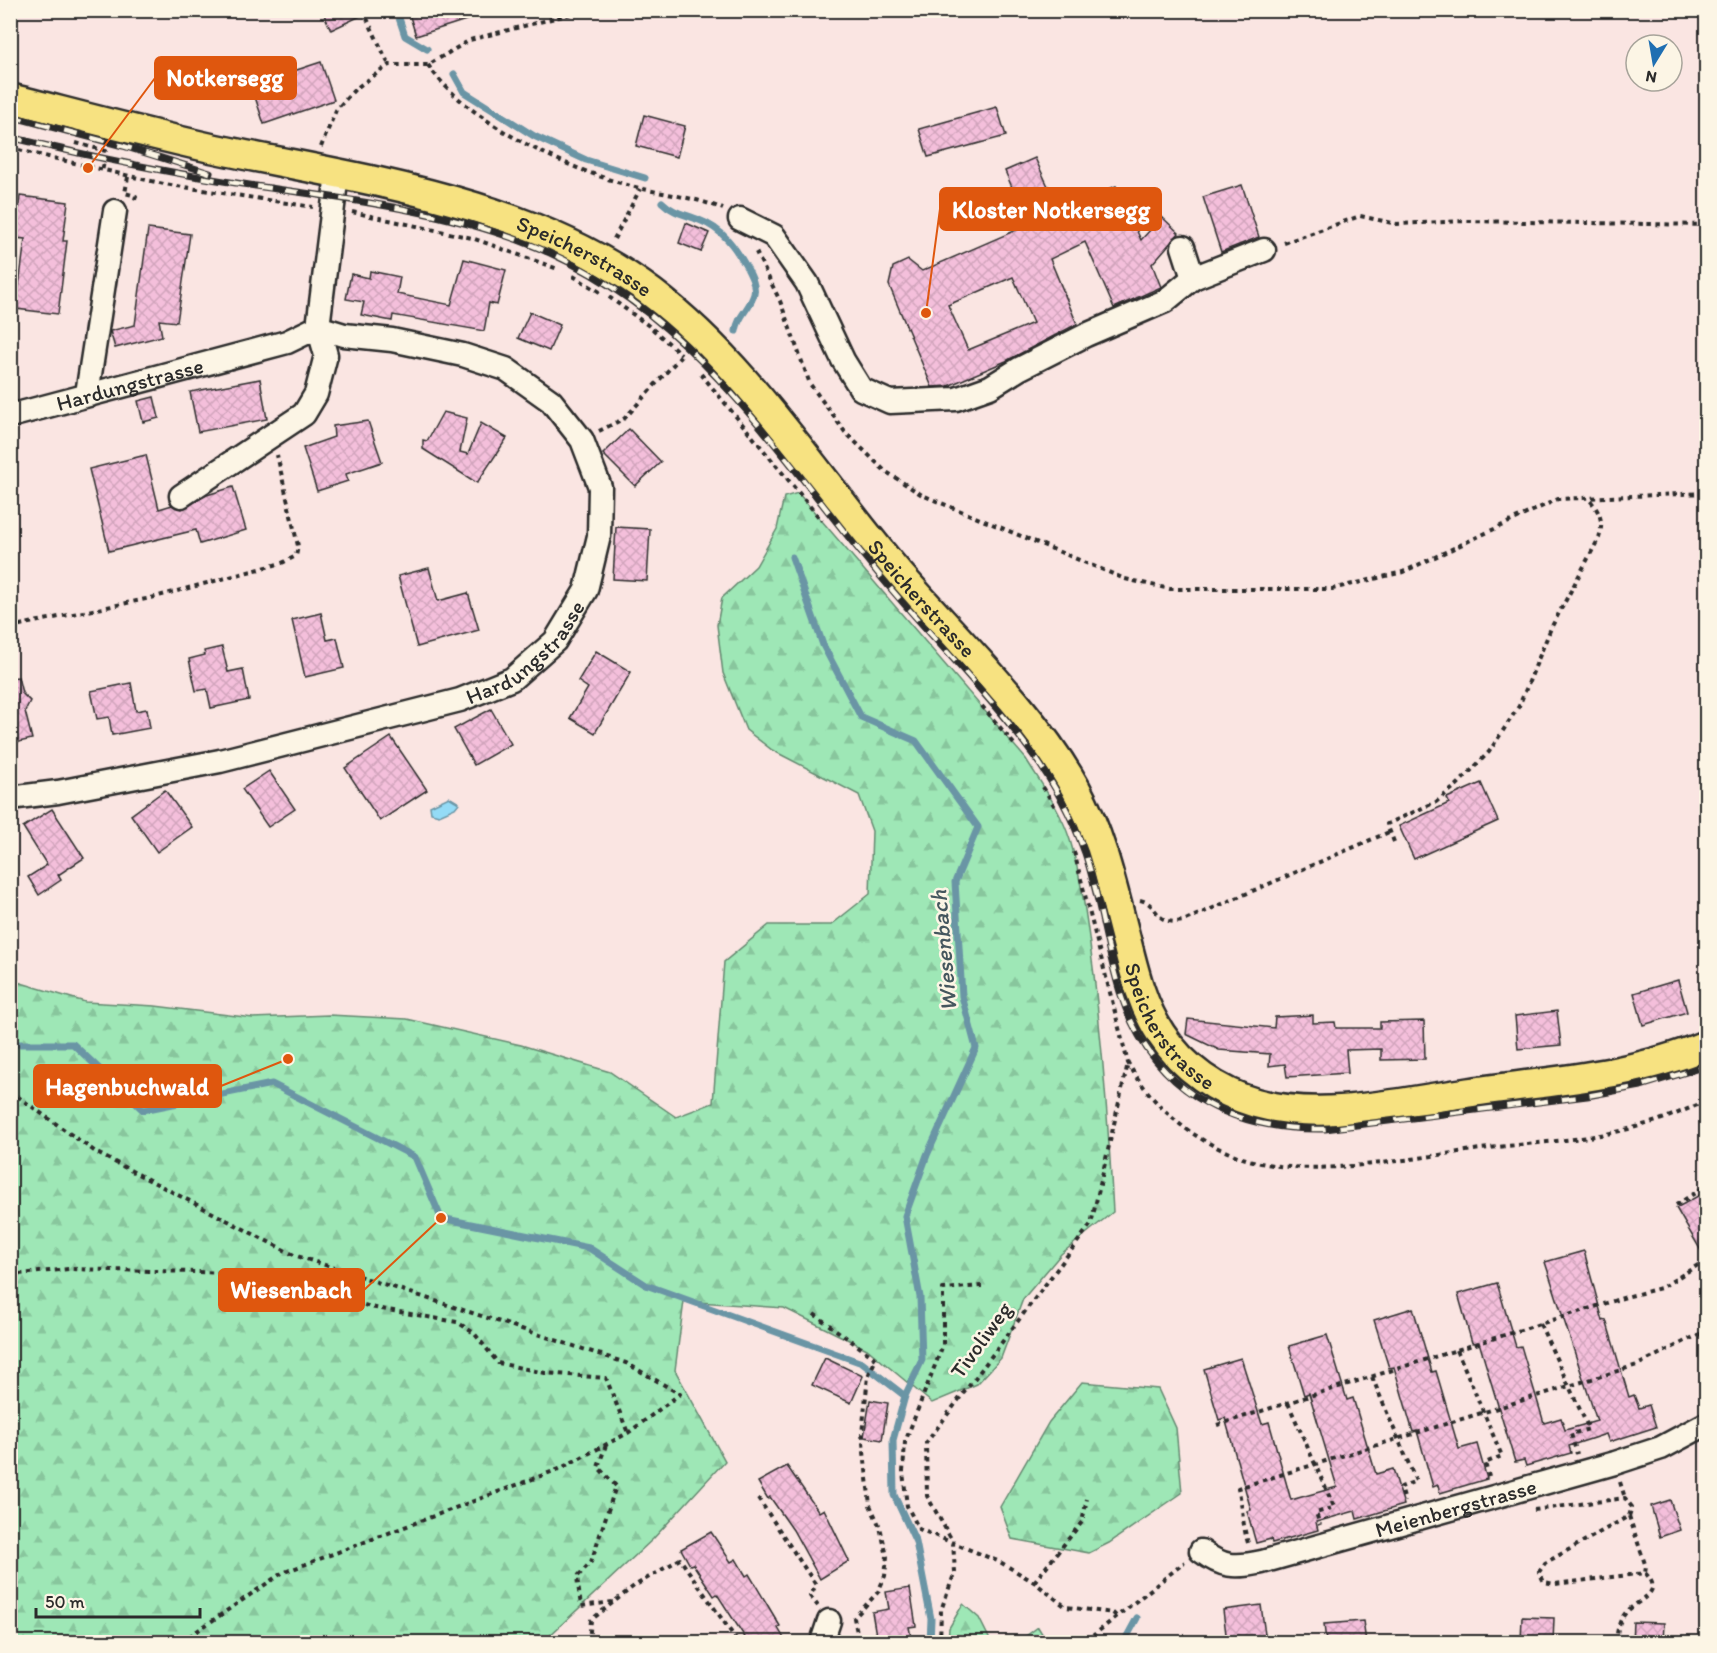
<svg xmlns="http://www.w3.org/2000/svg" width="1717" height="1653" viewBox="0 0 1717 1653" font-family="Itim,sans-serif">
<defs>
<pattern id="forest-firs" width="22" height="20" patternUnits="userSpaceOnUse" patternTransform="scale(1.5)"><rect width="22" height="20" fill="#9ee7b6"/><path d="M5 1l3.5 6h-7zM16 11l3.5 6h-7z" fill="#88c69d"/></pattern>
<pattern id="building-cross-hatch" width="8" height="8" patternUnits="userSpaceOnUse" patternTransform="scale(1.5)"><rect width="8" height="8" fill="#f4bfdb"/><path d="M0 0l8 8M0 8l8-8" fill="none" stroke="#d1a4bc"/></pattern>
</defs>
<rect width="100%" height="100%" fill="#fae5e2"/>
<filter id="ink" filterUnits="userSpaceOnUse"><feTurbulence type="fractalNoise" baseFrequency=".0167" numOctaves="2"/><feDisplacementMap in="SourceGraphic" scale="12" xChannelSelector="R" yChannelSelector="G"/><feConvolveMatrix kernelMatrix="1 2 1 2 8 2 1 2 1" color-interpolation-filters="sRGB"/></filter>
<g filter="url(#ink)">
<!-- forest -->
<g fill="url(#forest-firs)" stroke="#648970" stroke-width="1.5">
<path d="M798,493L1026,759C1042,785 1061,811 1070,840C1083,883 1088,931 1094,975C1103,1054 1109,1133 1113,1212L1061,1254L1023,1299L1001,1358L977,1384L932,1403L867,1349L784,1308L684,1301L675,1370L725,1461L653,1539L547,1638L536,1642H11V980L85,1002L155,1006L253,1018L329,1015L407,1019L521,1045L610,1072L676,1117L713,1103L724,962L769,925H831L870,894L872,831L859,795L772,750L746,730L723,673L717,625L722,598L756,566L777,529L784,497Z"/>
<polygon points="1082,1382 1158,1389 1176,1428 1182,1493 1109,1543 1089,1553 1012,1539 1000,1507 1049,1422"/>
<polygon points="963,1604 979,1618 991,1642 948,1642 949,1628"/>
<polygon points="1038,1627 1047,1642 1018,1642"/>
</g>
<!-- water -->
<polygon fill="#94dbf6" stroke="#6a95a5" stroke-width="1.5" points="449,797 459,803 455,808 439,815 431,813 430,806"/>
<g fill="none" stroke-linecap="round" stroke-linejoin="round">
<!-- stream -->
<g stroke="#6a95a5" stroke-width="7">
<polyline points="398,15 405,36 427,49"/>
<polyline points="454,74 464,92 534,136 586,160 645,178"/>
<path d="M662,202C673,213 685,214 699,220C723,229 735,247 747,268C751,276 756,285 754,294C750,309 738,315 736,331"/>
<polyline points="792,557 823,645 861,717 916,741 978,827 955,882 962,996 976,1048 927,1155 905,1216 920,1297 922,1360 905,1396 893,1440 894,1495 916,1542 931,1619 930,1642"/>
<polyline points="10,1044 73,1044 143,1110 272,1084 415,1157 441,1218 589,1248 646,1285 862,1363 905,1396"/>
<polyline points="1124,1642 1137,1618"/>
</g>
</g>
<!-- building -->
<g fill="url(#building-cross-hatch)" stroke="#2b2b2b" stroke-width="1.5" fill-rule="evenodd">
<polygon points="322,10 373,10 331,30"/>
<polygon points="408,10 484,10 485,14 416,36"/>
<polygon points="321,62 334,100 264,124 251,85"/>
<polygon points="997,107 1006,136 928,157 919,129"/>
<polygon points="644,115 685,126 677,157 636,146"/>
<path d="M1035,158L1059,210L1116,186L1141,240L1162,217L1179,233L1152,264L1161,287L1114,308L1085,242L1050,259L1077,324L1006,361L948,386L932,387L889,285L893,267L908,260L922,271L1028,225L1005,171ZM1013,277L1033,323L968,350L948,305Z"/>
<polygon points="1242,185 1259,237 1221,252 1203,197"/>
<polygon points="20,196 68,202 63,241 67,241 58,314 16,309 25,239 15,238"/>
<polygon points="686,223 709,233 701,252 679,243"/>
<polygon points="148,229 190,234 177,322 159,320 162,336 115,348 110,331 135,325"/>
<polygon points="464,259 506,270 497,305 489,303 484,331 393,315 392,321 361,315 364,302 346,299 351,274 369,278 370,271 400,277 397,294 451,305"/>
<polygon points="530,312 560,325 549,351 518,338"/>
<polygon points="260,379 267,419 198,432 190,392"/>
<polygon points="154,397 159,418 143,422 138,401"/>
<polygon points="443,412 467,418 460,452 468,454 481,423 507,438 477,483 423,449 423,440 427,441"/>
<polygon points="368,421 382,462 346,474 348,481 317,491 303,448 334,437 333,426"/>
<polygon points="629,429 661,462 635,486 603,454"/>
<polygon points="146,455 159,509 172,505 182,509 207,495 233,487 246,530 200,544 196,530 109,551 89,469"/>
<polygon points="616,527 650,529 647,581 613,579"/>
<polygon points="429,568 438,601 468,593 479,630 417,647 398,576"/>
<polygon points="321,613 327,640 337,638 344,668 305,677 292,620"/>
<polygon points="222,647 228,672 243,669 249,700 211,708 207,689 196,691 189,659 205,655 204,651"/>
<polygon points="596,651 631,672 595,733 570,718 588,688 578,681"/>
<polygon points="18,677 22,693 30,701 25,711 32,739 10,744 10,678"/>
<polygon points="131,683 136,711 147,709 150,728 112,735 109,717 97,719 91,691"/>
<polygon points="491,709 511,744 474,765 454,729"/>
<polygon points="391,737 427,790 380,821 345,768"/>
<polygon points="269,771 295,809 268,827 242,789"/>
<polygon points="1481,783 1498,821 1414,859 1399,826 1449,803 1447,798"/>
<polygon points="165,790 192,827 157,852 131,815"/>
<polygon points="52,809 84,858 58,875 61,880 39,895 28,877 47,865 23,827"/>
<polygon points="1678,980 1687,1012 1643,1025 1634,993"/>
<polygon points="1557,1011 1561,1045 1518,1049 1515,1016"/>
<polygon points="1313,1015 1313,1023 1335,1022 1336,1028 1380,1028 1380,1022 1424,1021 1425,1059 1381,1060 1381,1049 1346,1050 1348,1073 1287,1077 1285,1064 1269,1066 1270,1054 1219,1050 1186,1034 1188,1019 1274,1028 1275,1017"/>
<polygon points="1707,1191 1707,1261 1676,1208"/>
<polygon points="1584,1251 1603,1321 1606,1320 1629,1397 1634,1395 1639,1408 1649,1405 1656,1427 1609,1442 1606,1434 1569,1446 1571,1453 1526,1466 1524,1460 1515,1462 1479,1342 1472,1343 1458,1294 1497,1283 1516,1347 1521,1346 1544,1423 1561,1418 1565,1430 1597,1421 1545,1262"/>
<polygon points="1413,1308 1432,1372 1436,1371 1459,1449 1477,1444 1487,1479 1440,1493 1438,1485 1433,1487 1417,1431 1413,1432 1394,1367 1389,1368 1374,1320"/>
<polygon points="1327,1335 1347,1400 1353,1398 1376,1474 1393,1469 1404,1505 1357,1519 1355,1511 1316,1522 1318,1530 1272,1543 1271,1539 1256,1543 1247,1511 1251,1510 1225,1418 1219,1420 1204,1369 1241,1358 1262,1424 1269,1422 1291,1500 1337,1487 1309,1393 1304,1395 1289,1346"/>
<polygon points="825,1358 863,1376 851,1403 812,1385"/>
<polygon points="870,1400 888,1403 882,1440 864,1437"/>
<polygon points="787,1466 819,1512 824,1509 849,1561 820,1579 793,1530 770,1497 768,1499 758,1482"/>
<polygon points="1670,1500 1680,1530 1660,1537 1651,1506"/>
<polygon points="711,1532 731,1562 736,1559 746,1576 749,1574 780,1626 778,1628 786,1642 748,1642 717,1594 714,1596 693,1564 690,1565 681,1549"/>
<polygon points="910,1588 916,1626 909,1627 912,1642 893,1642 893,1639 877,1641 872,1612 889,1609 886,1592"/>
<polygon points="1261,1605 1266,1642 1227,1642 1223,1610"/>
<polygon points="1522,1617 1554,1618 1553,1642 1521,1642"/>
<polygon points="1363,1621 1366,1642 1326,1642 1324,1624"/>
<polygon points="1633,1622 1664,1623 1663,1642 1632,1642"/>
</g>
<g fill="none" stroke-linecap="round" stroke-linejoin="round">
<!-- minor casing -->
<g stroke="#2b2b2b" stroke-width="27">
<g id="minor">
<polyline points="740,219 774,236 807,283 843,360 861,389 890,402 956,399 990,387 1019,369 1086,335 1165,301 1193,278 1264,250"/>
<polyline points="1183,247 1193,278"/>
<polyline points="87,394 115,211"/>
<path id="s1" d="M10,416L287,342L318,327L337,174"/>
<polyline points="181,496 304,414 316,394 326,355 318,327"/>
<path id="s2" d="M10,798L58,792L220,761L460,700L512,679L555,641L586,590L599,536L600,487L582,440L551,401L506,369L463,355L392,340L344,335L318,327"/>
<path id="s3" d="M1201,1551C1222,1567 1235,1568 1262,1562L1615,1463L1661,1448L1706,1424"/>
<polyline points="822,1642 829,1621"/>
</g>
</g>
<!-- major casing -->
<g stroke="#2b2b2b" stroke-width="33">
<g id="major">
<path id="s4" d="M10,98C77,115 144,133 211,148C359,179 529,200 652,293C747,365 813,471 889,562C949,634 1031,707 1076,789C1102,837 1113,890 1127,943C1135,975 1143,1007 1161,1034C1183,1068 1218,1092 1256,1103C1325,1122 1403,1101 1472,1092C1551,1081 1633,1076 1706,1045"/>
</g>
</g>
<!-- path -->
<g stroke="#2b2b2b" stroke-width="4" stroke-dasharray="4.5 4.5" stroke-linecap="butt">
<polyline points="363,10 389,65"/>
<path d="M428,65C469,124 569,171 639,188C668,195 695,197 723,209"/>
<polyline points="76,143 106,151 102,172"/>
<polyline points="321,147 336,110 355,89 389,65 428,65 470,40 586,10"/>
<polyline points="10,148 164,184 313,207"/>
<polyline points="128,177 125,193 136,196 134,203"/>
<polyline points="352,212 472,238 558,269"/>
<polyline points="614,239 640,189"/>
<polyline points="1284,243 1360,216 1397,224 1467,221 1706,225"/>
<polyline points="756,252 780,301 810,384 845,432 885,471 922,495 1125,579 1170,589 1332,589 1403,572 1558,499 1706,493"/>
<polyline points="573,276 600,292"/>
<polyline points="609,297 649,326 681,354"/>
<polyline points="701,374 822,521"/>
<polyline points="599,431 625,418 682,355"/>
<polyline points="10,627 151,598 282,563 296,556 298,546 277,455"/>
<polyline points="982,706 1014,744"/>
<polyline points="1043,787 1055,807"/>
<path d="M1394,842L1387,824L1436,802L1457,785L1489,752L1519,706L1551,628L1599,538C1604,521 1600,512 1589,499"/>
<path d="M1074,852L1128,1063C1156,1111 1195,1143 1249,1160C1316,1180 1420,1156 1489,1148C1540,1142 1594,1140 1643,1125C1665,1119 1686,1110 1706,1101"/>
<path d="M1140,900C1160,904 1153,926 1183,921L1389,832"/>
<polyline points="10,1091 97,1153 294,1255 626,1363 680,1394 628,1433 559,1469 282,1573 181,1642"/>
<polyline points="1676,1205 1706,1186"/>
<polyline points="10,1275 69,1269 280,1274 370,1307 457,1322 474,1333 498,1363 545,1373 606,1378 628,1433"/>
<polyline points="982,1286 943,1289 943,1345 905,1442 903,1472 907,1506 919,1529 1000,1562 1034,1582 1066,1607 1113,1613 1117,1617"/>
<polyline points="814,1314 876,1359 868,1376 862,1434 870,1505 880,1527 887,1556 885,1576 878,1592 854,1618 859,1642"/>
<polyline points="1540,1324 1589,1429 1571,1434 1577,1454"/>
<polyline points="1457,1350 1502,1456 1485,1463 1489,1477"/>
<polyline points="1372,1377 1416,1481 1401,1487 1405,1502"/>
<polyline points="1288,1403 1334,1507 1316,1513 1320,1525"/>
<polyline points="1217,1425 1626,1297 1661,1288 1706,1260"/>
<polyline points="606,1445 598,1467 616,1486 591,1562 577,1577 581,1606 613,1602"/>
<polyline points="1620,1482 1625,1498"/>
<polyline points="758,1498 816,1585 810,1596 818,1606"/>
<path d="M1534,1510L1625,1498L1632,1507L1629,1516L1545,1563L1539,1572L1544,1582L1555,1584L1645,1573C1667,1594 1634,1600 1624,1615C1618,1623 1617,1633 1616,1642"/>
<polyline points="1629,1516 1646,1567 1645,1573"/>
<path d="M1248,1543C1242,1524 1243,1506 1238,1488L1637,1365L1706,1331"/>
<polyline points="1034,1582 1082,1522 1087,1499"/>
<polyline points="589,1642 591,1620 634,1586 680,1559 738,1642"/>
<polyline points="940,1642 941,1610 955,1572 953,1542 927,1496 926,1443 1091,1224 1128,1063"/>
<polyline points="1085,1642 1185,1562"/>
</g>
<!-- minor -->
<use href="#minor" stroke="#fcf5e5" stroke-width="22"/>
<!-- major -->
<use href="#major" stroke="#f7e281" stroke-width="28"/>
<!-- rail casing -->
<g stroke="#2b2b2b" stroke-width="7">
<g id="rail">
<polyline points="10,116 123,146 210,173"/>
<path d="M10,137C92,157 173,174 256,186C344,199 434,209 518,240C681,299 763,434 868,561C918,624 977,680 1025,744C1051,777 1071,814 1085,853C1100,899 1106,946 1120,992C1151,1089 1227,1131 1325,1129L1587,1096L1641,1086L1706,1066"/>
</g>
</g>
<!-- rail -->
<use href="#rail" stroke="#fcf5e5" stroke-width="4.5" stroke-dasharray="14" stroke-linecap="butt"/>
</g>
</g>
<g text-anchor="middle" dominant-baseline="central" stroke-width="5" stroke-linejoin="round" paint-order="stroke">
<!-- street labels -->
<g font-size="22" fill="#2b2b2b" stroke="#fcf5e5">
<text stroke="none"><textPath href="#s4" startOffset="598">Speicherstrasse</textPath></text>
<text stroke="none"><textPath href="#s1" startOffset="124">Hardungstrasse</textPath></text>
<text stroke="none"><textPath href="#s4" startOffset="1084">Speicherstrasse</textPath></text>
<text stroke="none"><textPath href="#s2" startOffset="544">Hardungstrasse</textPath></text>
<text stroke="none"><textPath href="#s4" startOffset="1588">Speicherstrasse</textPath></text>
<text transform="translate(981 1340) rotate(-54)">Tivoliweg</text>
<text stroke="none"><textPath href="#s3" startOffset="266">Meienbergstrasse</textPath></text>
</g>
<!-- water labels -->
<g font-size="24" font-style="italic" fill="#45575e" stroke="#fcf5e5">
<text transform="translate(943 951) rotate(-95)">Wiesenbach</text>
</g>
</g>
<!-- callouts -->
<path fill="none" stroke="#df570e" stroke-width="2" d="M88 168L155 78M926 313L940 209M288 1059L221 1086M441 1218L364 1290"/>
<g fill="#df570e" stroke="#fcf5e5" stroke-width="2">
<circle cx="88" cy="168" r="6"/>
<circle cx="926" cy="313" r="6"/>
<circle cx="288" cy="1059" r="6"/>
<circle cx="441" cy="1218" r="6"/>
</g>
<g fill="#df570e" stroke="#df570e" stroke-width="2">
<rect x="155" y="57" width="141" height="42" rx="6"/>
<rect x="940" y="188" width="221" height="42" rx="6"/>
<rect x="34" y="1065" width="187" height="42" rx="6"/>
<rect x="219" y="1269" width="145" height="42" rx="6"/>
</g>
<g font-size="24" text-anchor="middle" font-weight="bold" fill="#fff">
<text x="225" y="86">Notkersegg</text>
<text x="1051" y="218">Kloster Notkersegg</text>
<text x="127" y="1095">Hagenbuchwald</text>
<text x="291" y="1298">Wiesenbach</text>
</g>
<!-- margin -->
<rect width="1717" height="1653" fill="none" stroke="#fcf5e5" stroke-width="36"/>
<rect x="18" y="18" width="1681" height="1617" fill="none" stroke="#2b2b2b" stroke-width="2" filter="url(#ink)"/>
<!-- north arrow -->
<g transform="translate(1654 63) rotate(191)"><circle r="28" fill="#fcf5e5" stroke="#a8a49b" stroke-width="1.5"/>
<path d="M0-4.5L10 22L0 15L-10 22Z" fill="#1f6fb2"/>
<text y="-9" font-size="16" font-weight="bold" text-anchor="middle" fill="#2b2b2b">N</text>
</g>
<!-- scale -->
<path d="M36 1608v9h164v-9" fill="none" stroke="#2b2b2b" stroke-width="3"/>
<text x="45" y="1608" font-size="18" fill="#2b2b2b" stroke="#fcf5e5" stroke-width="4.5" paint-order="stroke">50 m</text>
</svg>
